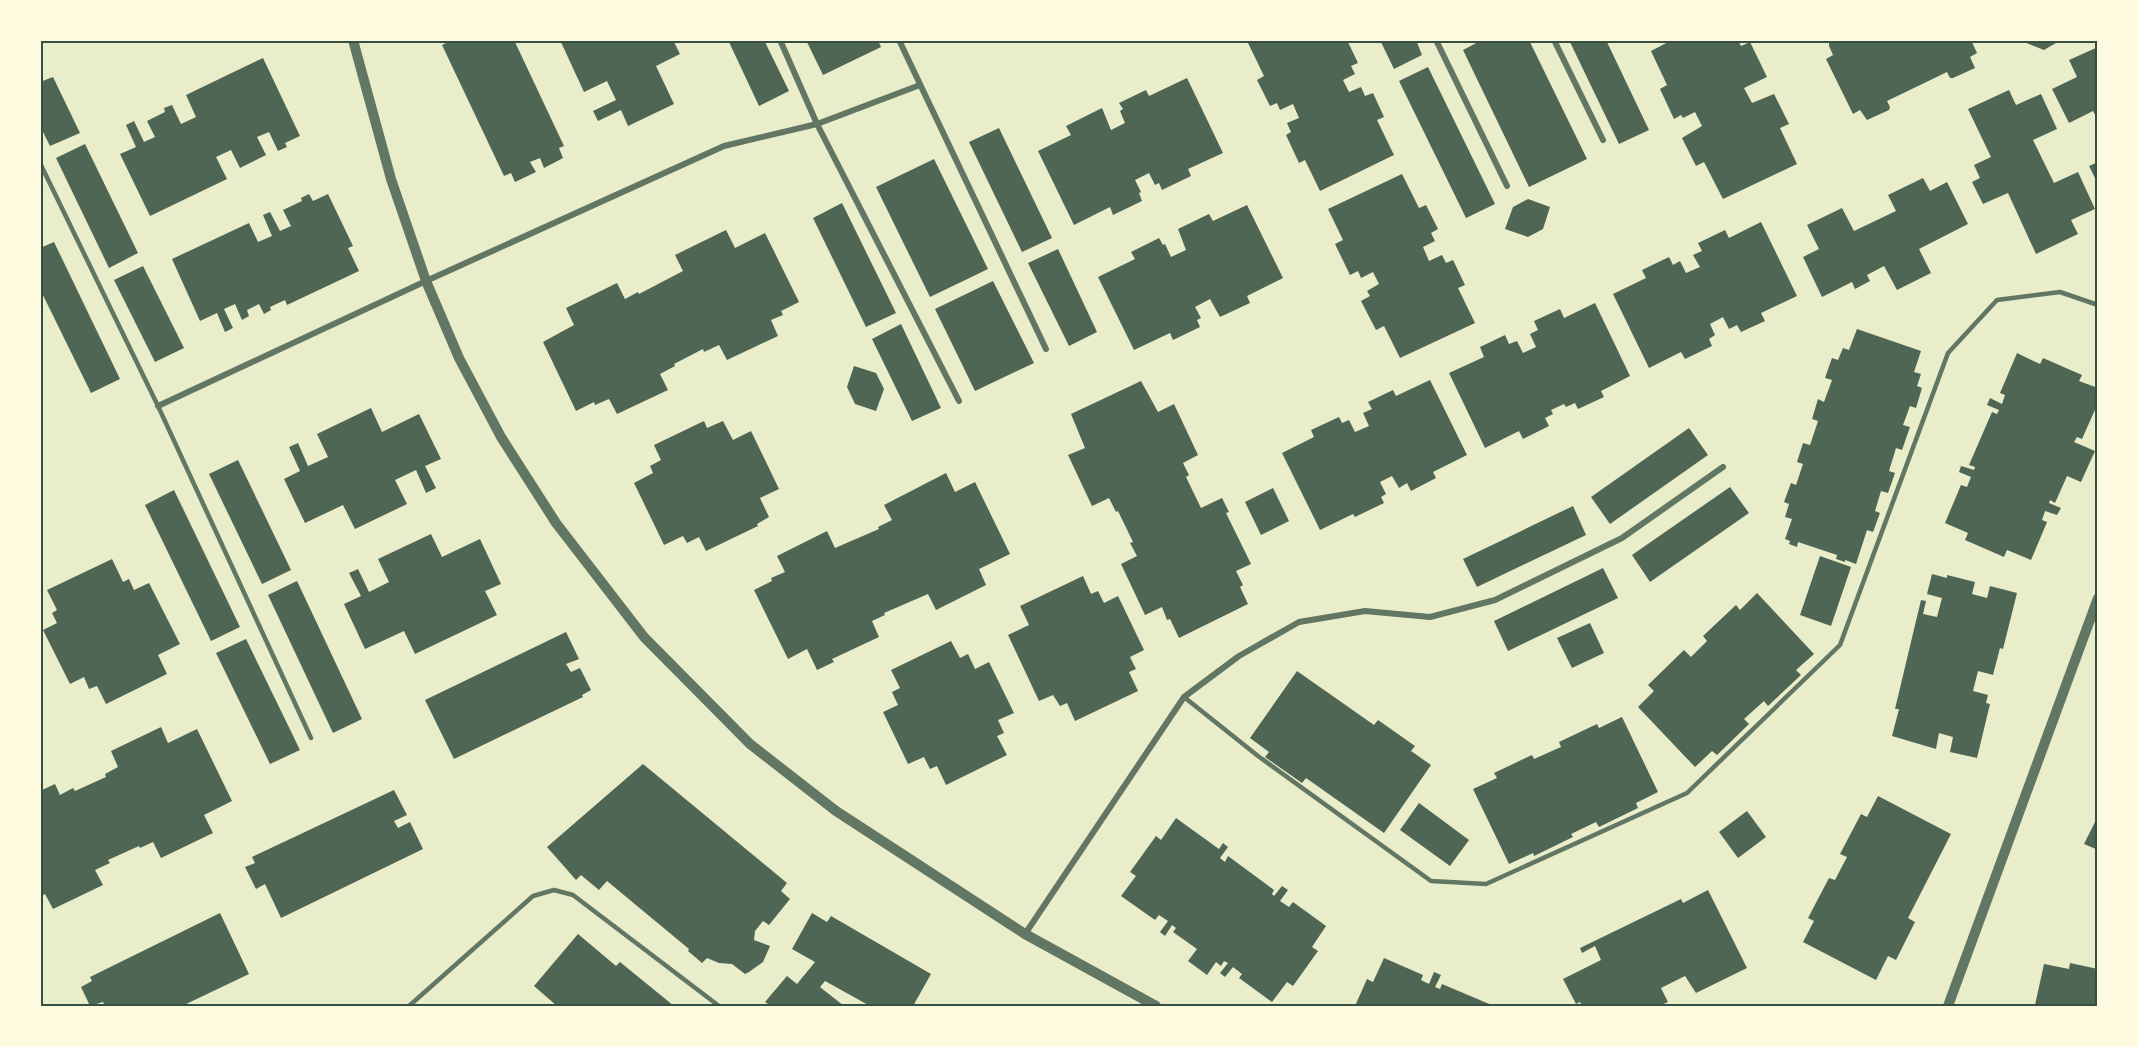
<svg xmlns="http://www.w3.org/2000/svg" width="2138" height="1047" viewBox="0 0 2138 1047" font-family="Quicksand,sans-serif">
<rect width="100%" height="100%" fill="#e9edc9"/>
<!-- building -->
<g fill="#4f6655">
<polygon points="448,40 514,40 564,146 559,148 563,158 544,168 540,158 530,162 536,172 515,182 511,173 504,176 442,45 448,42"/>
<polygon points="560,40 673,40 680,54 656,66 674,104 628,126 621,110 598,121 593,111 616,100 607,81 584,92"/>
<polygon points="728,40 764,40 789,91 759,106"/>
<polygon points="806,40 878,40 881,47 823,75"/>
<polygon points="1252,40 1347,40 1358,63 1351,66 1355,74 1343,80 1349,92 1361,87 1365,96 1373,93 1384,117 1377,120 1394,155 1320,191 1305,160 1299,163 1286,135 1291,132 1287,123 1299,118 1293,104 1280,110 1277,103 1270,106 1257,80 1264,76 1248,43"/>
<polygon points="1380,40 1416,40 1422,55 1394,69"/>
<polygon points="1482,40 1529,40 1587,159 1529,187 1463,50"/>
<polygon points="1569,40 1606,40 1649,130 1619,144"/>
<polygon points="1672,40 1738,40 1741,46 1750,42 1767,77 1744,88 1752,103 1774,94 1789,124 1780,128 1797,164 1723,199 1704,162 1696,166 1682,138 1702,126 1695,112 1683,118 1681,115 1674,119 1660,89 1667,85 1651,51"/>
<polygon points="1832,40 1971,40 1977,53 1970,57 1975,68 1953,78 1950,78 1947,72 1887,101 1890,107 1889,110 1867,120 1860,110 1853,114 1826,59 1833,55 1829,46 1829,42"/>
<polygon points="2019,40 2061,40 2044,50"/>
<polygon points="2098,47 2098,120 2093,111 2069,123 2052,89 2077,77 2069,60"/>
<polygon points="263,58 300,136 285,143 287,147 278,151 269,132 257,137 266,155 240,168 231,150 216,157 227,179 150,216 120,154 136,147 126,125 134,121 144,142 155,137 147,121 165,112 164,108 172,105 181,124 196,117 186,95"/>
<polygon points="1428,67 1495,204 1466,218 1399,81"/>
<polygon points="53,77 80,133 50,146 40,126 40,82"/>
<polygon points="1187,78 1223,153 1188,169 1191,176 1162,190 1159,183 1155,185 1149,173 1135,180 1141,192 1139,193 1142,201 1113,215 1110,207 1074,225 1038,151 1071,135 1066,126 1102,108 1111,130 1125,123 1120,111 1123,109 1119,103 1146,90 1149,96"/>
<polygon points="2009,90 2016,105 2041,94 2057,129 2033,140 2054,183 2078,172 2095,209 2071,220 2078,234 2036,254 2008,193 1983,204 1972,182 1980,178 1974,165 1991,157 1968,109"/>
<polygon points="999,128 1052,238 1022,252 969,142"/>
<polygon points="85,144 138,253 109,268 56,158"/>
<polygon points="934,159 988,269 930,297 876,187"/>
<polygon points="2098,162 2098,184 2089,166"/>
<polygon points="1402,174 1419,208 1426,205 1438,229 1431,233 1435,241 1423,247 1429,261 1442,255 1446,263 1453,260 1465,285 1458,288 1475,323 1400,358 1384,326 1376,330 1361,301 1370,296 1367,291 1379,284 1373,272 1361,278 1358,271 1350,275 1335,244 1343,240 1328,209"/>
<polygon points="1923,178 1930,191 1947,182 1968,224 1919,249 1931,273 1897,290 1884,266 1867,275 1870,281 1855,289 1852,282 1822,297 1803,257 1819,249 1807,225 1842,208 1854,231 1896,211 1888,195"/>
<polygon points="309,194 313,201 328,194 353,246 348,248 359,271 287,305 285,300 270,307 271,310 264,314 259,304 247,310 249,316 242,320 235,304 224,309 233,328 225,332 217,313 200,321 172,259 249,223 258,242 272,236 263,215 270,212 280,231 291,226 283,210 302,201 301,198"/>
<polygon points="1528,199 1550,207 1543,229 1528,237 1505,229 1513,207"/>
<polygon points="842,203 896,313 866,327 813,218"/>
<polygon points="1247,205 1283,278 1247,296 1250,303 1220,317 1210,299 1195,307 1201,318 1197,320 1200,327 1173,340 1170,333 1134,350 1098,277 1135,259 1131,252 1159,238 1163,245 1165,244 1171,257 1186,250 1178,229 1209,214 1213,221"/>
<polygon points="1761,222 1797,296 1761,313 1765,321 1741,332 1737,325 1729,329 1723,317 1710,324 1715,335 1709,339 1712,346 1685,359 1681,352 1649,368 1613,294 1646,278 1642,270 1669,257 1673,265 1680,261 1686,273 1700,267 1693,255 1702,251 1698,243 1725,230 1729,238"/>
<polygon points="726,230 735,248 765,233 799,302 781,311 783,315 771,320 778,336 727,360 719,345 704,352 703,349 674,364 675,366 660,374 668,390 617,414 609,399 595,405 594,402 576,411 543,342 574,325 566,308 617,283 625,299 638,292 639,294 683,271 675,255"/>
<polygon points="54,242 120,379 91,393 40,289 40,248"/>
<polygon points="1058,249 1097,332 1069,346 1028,263"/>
<polygon points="143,266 184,348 155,362 114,280"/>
<polygon points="993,281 1034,363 975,391 935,309"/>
<polygon points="1595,303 1630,376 1601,391 1604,397 1578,409 1575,403 1566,407 1564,404 1551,410 1553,414 1545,418 1549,426 1523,439 1519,431 1485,448 1449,373 1484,357 1480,347 1505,335 1509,344 1517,341 1523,353 1536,347 1530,334 1538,330 1534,321 1560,309 1564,318"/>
<polygon points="901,324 941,408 912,421 872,339"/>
<polygon points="1857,329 1921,351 1914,372 1921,374 1917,386 1922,388 1916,408 1910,406 1903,425 1910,427 1902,450 1896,448 1889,471 1895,473 1888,493 1881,491 1875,511 1880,513 1873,532 1867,530 1856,564 1845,560 1845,562 1836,559 1837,555 1798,542 1797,547 1789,544 1790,541 1785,539 1792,519 1785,517 1789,504 1784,502 1791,483 1796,485 1803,464 1797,462 1803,443 1810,445 1818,421 1812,419 1818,399 1824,402 1832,380 1825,378 1832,358 1838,360 1843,348 1849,350"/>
<polygon points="2017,353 2040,364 2043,358 2082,375 2079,381 2098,388 2098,403 2082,439 2077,437 2074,442 2095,451 2081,482 2067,476 2055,503 2050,500 2049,503 2061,508 2057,515 2045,511 2042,520 2047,522 2031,560 2007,550 2004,557 1965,540 1968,533 1945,523 1961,485 1967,487 1971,477 1959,472 1961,466 1974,470 1975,467 1969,465 1992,412 1997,414 1999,410 1987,405 1990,398 2002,404 2005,395 2000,393"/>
<polygon points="854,366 876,373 884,389 876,411 855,404 847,387"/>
<polygon points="1430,380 1467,455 1433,472 1436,478 1411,491 1407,483 1399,488 1392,476 1380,482 1386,494 1381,497 1384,503 1355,517 1353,514 1320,530 1282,453 1314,437 1311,430 1339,417 1342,423 1349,420 1355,432 1369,426 1363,413 1372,409 1368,402 1393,390 1396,396"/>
<polygon points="1141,381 1158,412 1174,404 1198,455 1183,463 1189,475 1186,477 1201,508 1222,498 1229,512 1226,513 1251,564 1236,571 1243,585 1240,587 1248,604 1179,638 1170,619 1167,620 1162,607 1145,615 1121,564 1137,556 1130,543 1133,542 1118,511 1116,512 1109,498 1092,506 1068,455 1085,448 1071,414"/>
<polygon points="371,408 382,432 419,414 441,459 425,466 436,488 426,493 416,470 395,480 407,504 355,529 343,505 305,523 284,479 300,471 289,447 298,443 308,466 328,457 317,434"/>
<polygon points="704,421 707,428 723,421 733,440 751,431 779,489 760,498 769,517 757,524 758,526 706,551 699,537 687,543 683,536 664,545 634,483 653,473 650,466 661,460 654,445"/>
<polygon points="1689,428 1708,455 1610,524 1591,497"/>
<polygon points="238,460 291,570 262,584 209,474"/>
<polygon points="946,473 955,492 975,482 1010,554 979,569 986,585 936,610 928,594 884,613 885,615 872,621 879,637 832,659 834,662 817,670 807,649 788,659 754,590 772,581 771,578 785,572 777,556 827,531 835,548 879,529 878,527 892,520 884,505"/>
<polygon points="1730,487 1749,513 1650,582 1632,555"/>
<polygon points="1273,488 1289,521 1261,535 1245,502"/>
<polygon points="174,490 240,627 211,641 145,505"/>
<polygon points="1573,506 1586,535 1477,587 1463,559"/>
<polygon points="431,534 442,557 480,539 501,584 485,591 497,615 415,654 404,631 365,649 344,604 361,596 349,573 358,569 369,592 389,582 378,559"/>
<polygon points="1820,556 1851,567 1831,626 1800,615"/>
<polygon points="112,559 123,582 129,579 134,590 149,583 180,644 158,655 167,674 106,704 97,686 89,689 84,677 70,684 43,630 57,623 52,613 57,610 47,590"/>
<polygon points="1603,568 1618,598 1508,651 1494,621"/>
<polygon points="1932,574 1947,578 1947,575 1975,582 1972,594 1987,598 1990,586 2017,593 2003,649 2000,648 1993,675 1978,671 1973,691 1988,695 1986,703 1990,704 1977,758 1950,752 1953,737 1939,733 1936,749 1892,736 1899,709 1895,709 1921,600 1926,601 1923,614 1937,617 1942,598 1927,594"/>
<polygon points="1083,576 1091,594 1098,591 1104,603 1118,596 1144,650 1130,657 1136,669 1129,672 1138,691 1075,721 1067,703 1060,706 1053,695 1039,701 1008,635 1029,625 1020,606"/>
<polygon points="297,581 362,719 333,733 268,595"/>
<polygon points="1757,593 1814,654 1796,670 1801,675 1768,706 1764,701 1744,719 1749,724 1717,755 1712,751 1695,767 1638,707 1654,691 1648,685 1684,650 1691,657 1707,641 1703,636 1736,605 1740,610"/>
<polygon points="1590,623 1604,653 1572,668 1557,638"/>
<polygon points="566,632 579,659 566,664 571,672 580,668 591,690 582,695 583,697 454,759 425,700"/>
<polygon points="246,639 300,750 270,764 216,653"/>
<polygon points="951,641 960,658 968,654 975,669 989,662 1014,713 998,720 1004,733 997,736 1007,755 946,785 937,766 930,769 924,757 908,764 883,712 898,705 892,692 900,688 891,670"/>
<polygon points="1297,671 1374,725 1378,720 1415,746 1411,751 1431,765 1384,833 1306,778 1302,783 1265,757 1269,752 1250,738"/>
<polygon points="1622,717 1658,792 1636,803 1638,808 1599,827 1596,822 1571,834 1573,837 1534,856 1533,853 1509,864 1473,789 1497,778 1494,773 1532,755 1534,759 1561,747 1559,742 1597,724 1599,728"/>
<polygon points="161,727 168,743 197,729 232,801 204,815 213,833 161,858 153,842 140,848 139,846 108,860 110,863 95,870 103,885 53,909 45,894 40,897 40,791 55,784 60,795 73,788 75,791 106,777 105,774 118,767 111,751"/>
<polygon points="643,764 787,883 781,891 790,899 769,925 763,921 755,931 754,940 770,946 763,962 749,972 745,974 732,964 719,963 707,958 702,963 688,951 689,949 607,881 599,890 581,875 576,880 547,847"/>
<polygon points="394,790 407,815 394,821 398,828 410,822 423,849 281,918 265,884 256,889 245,867 255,863 252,857"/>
<polygon points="1878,796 1951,834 1908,918 1915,922 1896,960 1888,956 1876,980 1803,942 1814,921 1808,918 1829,878 1835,880 1847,857 1840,854 1861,814 1867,817"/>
<polygon points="1419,803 1469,840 1450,866 1400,830"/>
<polygon points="1747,811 1766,837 1738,858 1719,832"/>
<polygon points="2098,816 2098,850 2084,844"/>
<polygon points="1176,818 1219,849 1223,843 1228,847 1220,858 1225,862 1228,856 1274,890 1272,894 1274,896 1282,886 1288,890 1280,901 1289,907 1293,902 1326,926 1312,947 1318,951 1293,986 1287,982 1272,1002 1239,978 1242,974 1233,967 1225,977 1220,973 1228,963 1224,961 1221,966 1216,962 1207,975 1188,961 1197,949 1173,932 1176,928 1172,925 1165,936 1160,932 1168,921 1159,915 1155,920 1121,896 1136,876 1130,872 1156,836 1161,840"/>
<polygon points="1708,890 1747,968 1696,993 1685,976 1661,988 1668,1002 1659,1006 1582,1006 1580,1002 1576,1004 1563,979 1601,960 1595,946 1582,953 1580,948 1681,899 1683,903"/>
<polygon points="220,913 249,974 182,1006 105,1006 103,1002 90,1006 81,987 92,981 90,977"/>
<polygon points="812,913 827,922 831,916 931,974 913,1006 870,1006 825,981 820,987 844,1006 771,1006 765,1002 787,976 797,984 815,962 792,949"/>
<polygon points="578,934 616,966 620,962 674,1006 557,1006 534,986"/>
<polygon points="1384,958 1423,975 1421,980 1429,984 1434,972 1441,975 1435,987 1440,989 1442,984 1494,1006 1355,1006 1367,979 1373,982"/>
<polygon points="2070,963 2098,969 2098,1006 2040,1006 2035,1005 2044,964 2069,969"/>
</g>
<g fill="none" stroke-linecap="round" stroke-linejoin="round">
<!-- service -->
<g stroke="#617663" stroke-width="4.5">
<polyline points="40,163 158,406 311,738"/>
<polyline points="1184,697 1258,756 1431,881 1486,884 1687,793 1840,645 1948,353 1997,300 2060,292 2098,305"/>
<polyline points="409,1006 533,896 554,890 573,895 719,1006"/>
</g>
<!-- minor -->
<g stroke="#617663" stroke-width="6">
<polyline points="780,40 817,124 959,401"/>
<polyline points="899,40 1046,349"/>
<polyline points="1436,40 1507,186"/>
<polyline points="1554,40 1603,140"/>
<polyline points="158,406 426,281 724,146 817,124 920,85"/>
<polyline points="1025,934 1184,697 1239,656 1299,622 1365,611 1430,617 1495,600 1622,538 1723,467"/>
</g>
<!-- tertiary -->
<g stroke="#617663" stroke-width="10">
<polyline points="353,40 391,179 426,281 459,358 501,437 556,523 644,637 750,744 836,811 1025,934 1156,1006"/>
<polyline points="1948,1006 2098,598"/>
</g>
</g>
<!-- border -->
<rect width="2138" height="1047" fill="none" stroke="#fefae0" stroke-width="84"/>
<rect x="42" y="42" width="2054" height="963" fill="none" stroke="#344e41" stroke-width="2"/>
</svg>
